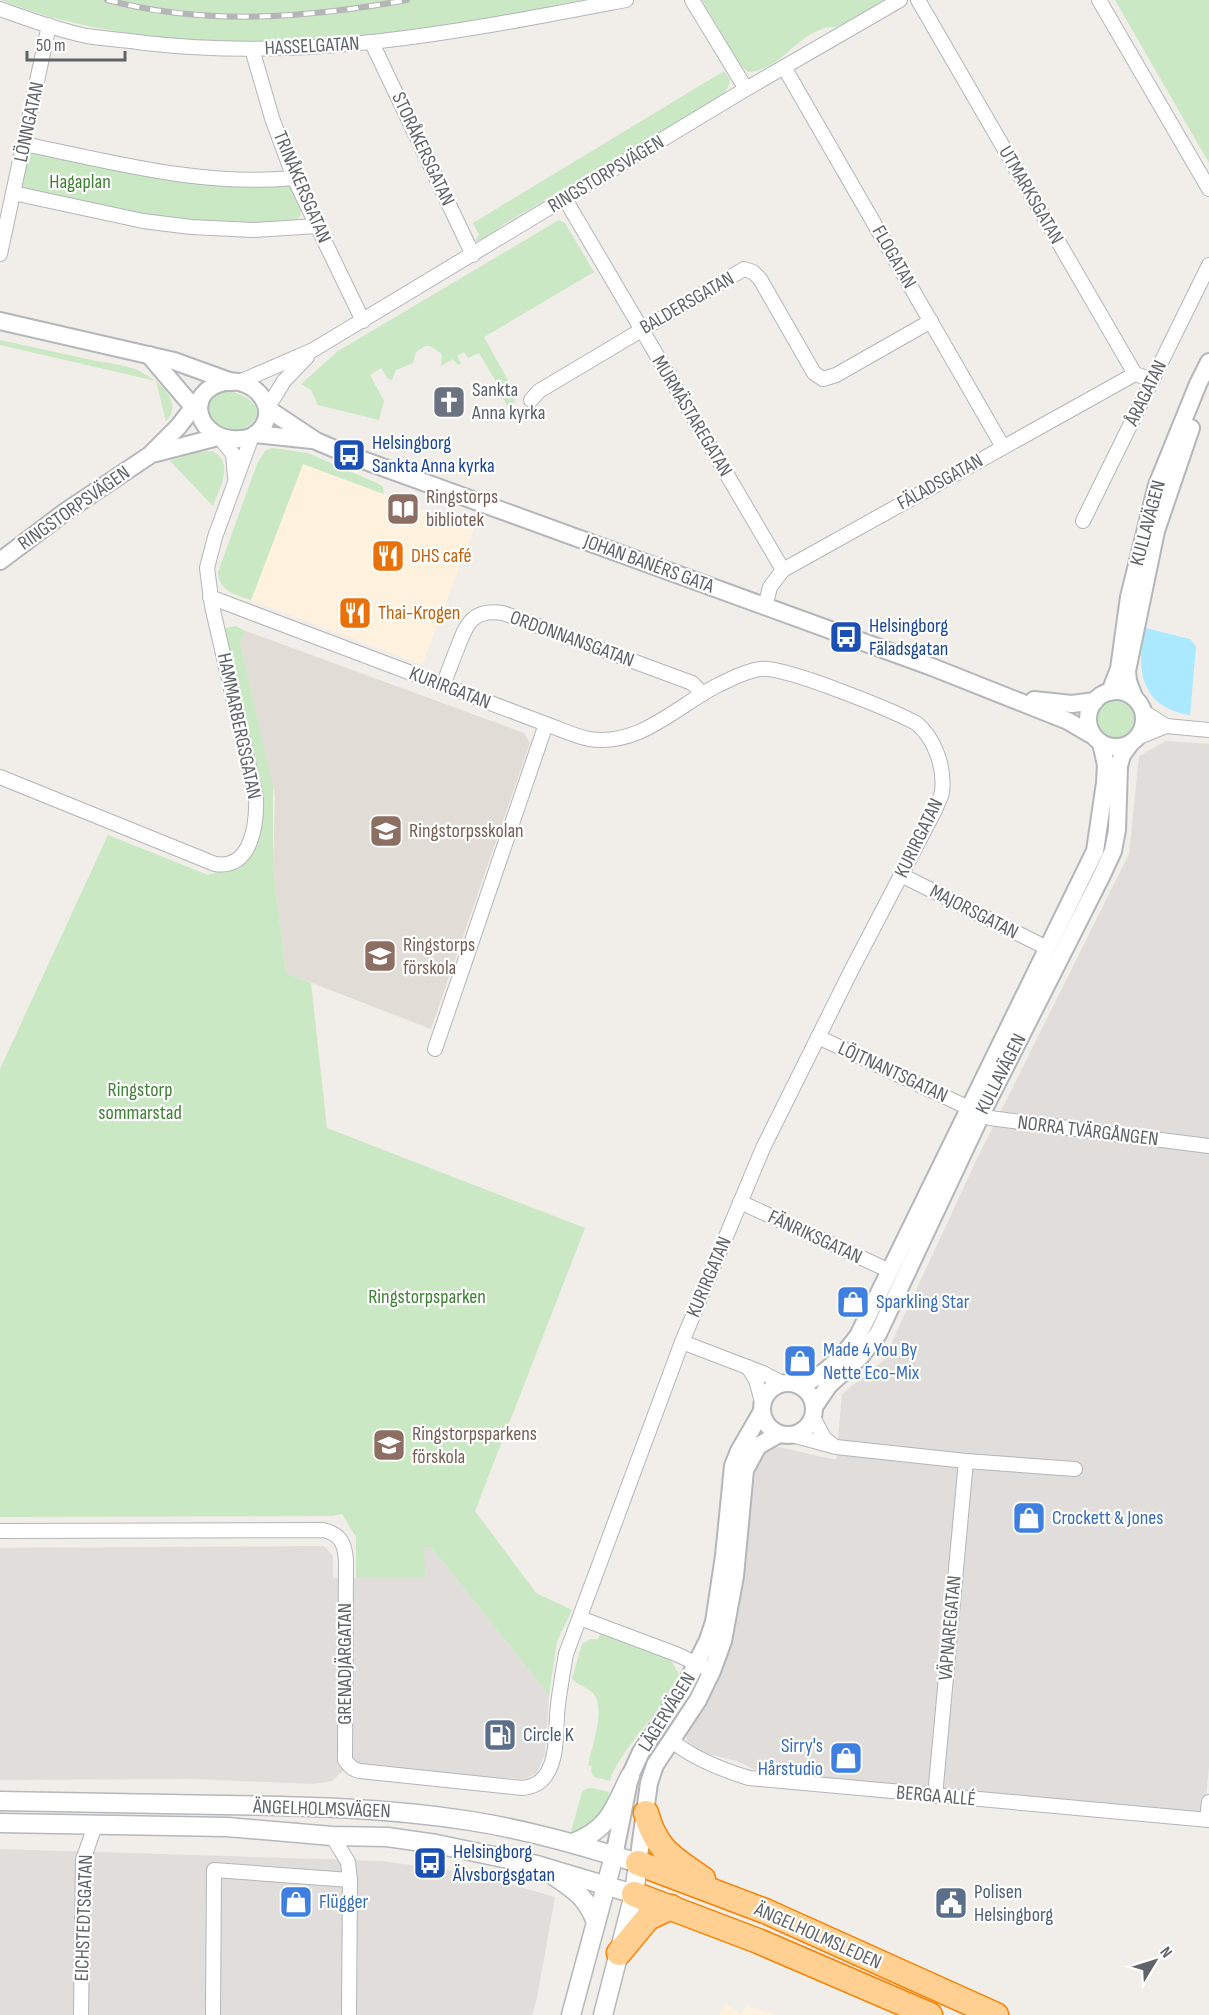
<svg xmlns="http://www.w3.org/2000/svg" width="1209" height="2015" viewBox="0 0 1209 2015" font-family="'Sofia Sans Condensed',sans-serif">
<rect width="100%" height="100%" fill="#f1ede8"/>
<!-- commercial -->
<g fill="#fef2df">
<polygon points="303,464 474,529 422,665 251,600"/>
<polygon points="726,2004 741,2014 747,2006 777,2015 719,2015"/>
</g>
<!-- industrial -->
<g fill="#e0ddda">
<polygon points="1166,741 1209,744 1209,1767 1204,1817 768,1776 737,1761 704,1753 688,1742 685,1734 741,1575 757,1459 767,1449 779,1447 836,1460 842,1394 883,1361 976,1161 1129,854 1139,756"/>
<polygon points="324,1546 333,1556 333,1578 424,1578 424,1548 431,1547 549,1695 545,1754 537,1773 524,1779 363,1769 351,1763 332,1781 312,1784 193,1779 0,1780 0,1548"/>
<polygon points="0,1849 382,1861 475,1874 555,1897 537,1998 532,2015 0,2015"/>
</g>
<!-- education -->
<polygon fill="#e1ddd6" points="246,631 524,733 530,743 431,1029 286,973 273,867 275,796 240,642"/>
<!-- green -->
<g fill="#cae8c4">
<path d="M1,0H582C526,11 468,25 411,32C283,49 123,49 1,0Z"/>
<path d="M702,0H884C871,8 854,22 840,26C834,28 827,26 822,29C793,39 779,71 747,72L739,63Z"/>
<polygon points="1115,0 1209,0 1209,163"/>
<path d="M724,71L730,80C728,102 684,120 667,128L504,224L485,240L475,241L479,235L473,223Z"/>
<path d="M31,151L149,177L196,182H288C296,192 301,203 301,215L294,223L256,225L146,218L17,187L24,155Z"/>
<polygon points="559,220 565,223 594,272 484,337 515,393 514,405 511,411 499,392 501,390 479,353 468,358 464,352 457,356 461,363 458,365 453,359 441,366 442,354 430,346 425,346 416,352 413,363 396,370 392,380 388,379 381,368 370,375 384,401 379,420 318,405 311,390 301,384 338,351"/>
<path d="M0,340C32,347 64,354 96,361C109,363 125,365 137,370C155,378 186,401 166,421L156,381L0,345Z"/>
<path d="M224,391C242,391 271,408 249,425C223,446 185,401 224,391Z"/>
<path d="M272,448L308,453L379,484L383,487L384,494L303,464L251,600C235,595 219,591 218,572L257,464L265,451Z"/>
<path d="M212,451C235,463 220,487 213,506L170,461L196,452Z"/>
<polygon points="235,626 246,631 240,642 273,786 273,867 286,973 311,983 327,1128 585,1228 475,1511 536,1593 572,1610 557,1641 549,1695 431,1547 424,1548 425,1578 356,1578 356,1537 342,1514 332,1516 0,1517 0,1069 108,835 208,875 232,867 259,819 222,636 226,628"/>
<circle cx="1116" cy="720" r="19"/>
<path d="M600,1634L671,1660L679,1674L676,1687C661,1707 614,1760 610,1781L594,1777L591,1771L592,1766L588,1765C592,1747 607,1705 592,1692C585,1686 578,1685 572,1679L582,1644L590,1639H598Z"/>
<polygon points="592,1788 609,1792 605,1815 580,1832 571,1832 582,1792 586,1789"/>
</g>
<!-- water -->
<path fill="#aae9ff" d="M1145,628L1190,639L1196,647L1190,715C1140,707 1136,670 1145,628Z"/>
<g fill="none" stroke-linecap="round" stroke-linejoin="round">
<!-- minor casing -->
<g stroke="#b3b6ba" stroke-width="16">
<g id="minor">
<polyline points="692,0 746,89"/>
<polyline points="918,0 1135,374 1153,380"/>
<polyline points="1099,0 1209,189"/>
<path d="M0,9C28,19 57,30 87,36C106,39 126,40 145,43C311,62 464,31 626,0"/>
<polyline points="372,43 473,255"/>
<polyline points="252,49 272,118 294,178 363,321"/>
<polyline points="784,67 1003,447"/>
<path d="M24,144C113,162 202,187 294,178"/>
<polyline points="13,193 143,221 191,227 253,230 318,226"/>
<polyline points="565,199 783,570"/>
<polyline points="0,254 49,25"/>
<polyline points="239,382 313,350 746,89 900,0"/>
<polyline points="531,400 539,391 744,269 753,272 760,279 814,373 823,379 836,375 931,321"/>
<polyline points="268,407 284,381 307,357"/>
<polyline points="220,438 233,454 235,477"/>
<polyline points="1083,521 1209,265"/>
<polyline points="765,607 770,587 783,570 1135,374"/>
<path d="M443,685C448,673 452,661 457,649C466,625 472,608 503,613L684,680L692,683L703,694"/>
<polyline points="1144,712 1166,726"/>
<polyline points="1139,737 1166,726 1209,730"/>
<path d="M0,777L215,864C252,870 257,823 256,797L212,606L207,568L215,537L252,436"/>
<polyline points="901,875 1047,948"/>
<polyline points="818,1037 990,1118 1209,1146"/>
<polyline points="435,1049 546,724"/>
<polyline points="740,1202 890,1271"/>
<polyline points="682,1342 763,1373 782,1383"/>
<polyline points="748,1367 756,1380 762,1402"/>
<polyline points="813,1417 824,1438 834,1446"/>
<polyline points="792,1435 836,1447 966,1461 1075,1469"/>
<path d="M0,1531L323,1530C341,1534 345,1544 346,1561L345,1760C349,1766 353,1770 360,1771L522,1788C532,1787 540,1784 546,1775C559,1756 555,1727 558,1705C560,1688 563,1671 566,1654L682,1342L763,1148L852,969L935,810C937,804 941,798 942,792C945,768 935,738 916,723C891,710 785,666 760,669C745,671 731,679 718,685C677,706 639,747 589,739C574,736 560,729 546,724L210,597"/>
<polyline points="580,1618 676,1654 706,1668"/>
<path d="M671,1740C692,1758 723,1770 749,1778L1209,1820"/>
<polyline points="935,1796 966,1461"/>
<polyline points="1207,1820 1209,1802"/>
<polyline points="332,1836 348,1862 350,1880 349,2015"/>
<polyline points="81,2015 83,1860 96,1823"/>
<polyline points="213,2015 214,1870 350,1880"/>
</g>
</g>
<!-- tertiary casing -->
<g stroke="#b3b6ba" stroke-width="20">
<g id="tertiary">
<polyline points="0,321 174,361 232,382"/>
<polyline points="149,355 199,414"/>
<path d="M225,382C229,382 234,381 239,382C261,387 277,411 260,430C255,436 247,439 240,439C198,443 181,391 225,382Z"/>
<polyline points="268,409 316,441 349,455 932,667 1068,721 1092,735"/>
<polyline points="255,434 312,440"/>
<polyline points="156,453 218,437"/>
<polyline points="0,561 65,512 150,455 178,427 203,395"/>
<circle cx="1116" cy="719" r="28"/>
<polyline points="1110,692 1119,669 1129,597 1157,485 1198,384 1209,362"/>
<polyline points="1134,697 1128,681 1127,671 1156,531 1191,428"/>
<polyline points="1034,700 1072,704 1095,701"/>
<circle cx="788" cy="1409" r="26"/>
<path d="M798,1385C823,1379 843,1356 858,1336L1095,851L1105,783L1106,765L1101,743"/>
<polyline points="814,1407 829,1385 860,1357 878,1334 981,1115 1101,877 1113,851 1117,830 1119,766 1122,755 1130,744"/>
<polyline points="614,1856 630,1776 641,1752 683,1690 708,1640 714,1622 724,1556 733,1466 739,1451 761,1413"/>
<polyline points="638,1863 649,1783 655,1765 698,1700 712,1671 723,1641 735,1576 745,1470 758,1446 779,1434"/>
</g>
</g>
<!-- secondary casing -->
<g stroke="#b4b8bc" stroke-width="21">
<g id="secondary">
<path d="M0,1801C74,1803 148,1804 222,1805C306,1806 389,1808 471,1821C528,1830 583,1846 638,1863L634,1894L603,2015"/>
<polyline points="0,1823 227,1827 332,1836 387,1837 436,1844 537,1865 634,1894"/>
<path d="M573,1843C610,1829 614,1808 630,1776"/>
<path d="M554,1876C576,1891 586,1897 596,1922"/>
<polyline points="571,2015 614,1856"/>
</g>
</g>
<!-- motorway casing -->
<g stroke="#f98000" stroke-width="27">
<g id="motorway">
<path d="M646,1813C656,1850 673,1858 703,1879"/>
<polyline points="638,1863 765,1911 996,2015"/>
<polyline points="634,1894 758,1941 930,2015"/>
<polyline points="619,1953 648,1918 671,1907"/>
</g>
</g>
<!-- minor -->
<use href="#minor" stroke="#fff" stroke-width="14"/>
<!-- tertiary -->
<use href="#tertiary" stroke="#fff" stroke-width="16"/>
<!-- secondary -->
<use href="#secondary" stroke="#fff" stroke-width="18"/>
<!-- motorway -->
<use href="#motorway" stroke="#ffd091" stroke-width="24"/>
<!-- rail casing -->
<g stroke="#b4b5b6" stroke-width="6">
<path id="rail" d="M107,0C207,26 307,18 407,0"/>
</g>
<!-- rail -->
<use href="#rail" stroke="#fff" stroke-width="4" stroke-dasharray="11" stroke-linecap="butt"/>
</g>
<!-- icons -->
<defs>
<g id="church-square" transform="scale(1.725)"><rect x="-9" y="-9" width="18" height="18" rx="4" fill="#6b7280" stroke="#fff"/><path d="M-1.2-6h2.4v3.5h3.3v2.4h-3.3V6h-2.4V-.1h-3.3v-2.4h3.3Z" fill="#fff"/></g>
<g id="bus-square" transform="scale(1.725)"><rect x="-9" y="-9" width="18" height="18" rx="4" fill="#1a4fb4" stroke="#fff"/><path d="M-5-6H5V4H4V6H2V4H-2V6H-4V4H-5ZM-3.5-4V0h7V-4ZM-3.5 1.2v1.5H-2V1.2ZM2 1.2v1.5H3.5V1.2Z" fill="#fff"/></g>
<g id="library-square" transform="scale(1.725)"><rect x="-9" y="-9" width="18" height="18" rx="4" fill="#8d6e63" stroke="#fff"/><path d="M-6-4Q-3-5.5-.7-3.5V5Q-3 3-6 4ZM6-4Q3-5.5 .7-3.5V5Q3 3 6 4Z" fill="#fff"/></g>
<g id="restaurant-square" transform="scale(1.725)"><rect x="-9" y="-9" width="18" height="18" rx="4" fill="#e8710a" stroke="#fff"/><path d="M-5-6h1v4h1v-4h1v4h1v-4h1v5L-1.5 .5V6h-2V.5L-5-1ZM5-6V6H3V1.5H1.5Q1.5-4 5-6Z" fill="#fff"/></g>
<g id="school-square" transform="scale(1.725)"><rect x="-9" y="-9" width="18" height="18" rx="4" fill="#8d6e63" stroke="#fff"/><path d="M0-5L7-2L0 1L-7-2ZM-4 1L0 2.5L4 1V4Q0 6-4 4Z" fill="#fff"/></g>
<g id="shop-square" transform="scale(1.725)"><rect x="-9" y="-9" width="18" height="18" rx="4" fill="#3f7fe0" stroke="#fff"/><path d="M-5-2.5h2.3a2.7 3.5 0 0 1 5.4 0H5L5.5 6h-11ZM-1.5-2.5h3a1.5 2.3 0 0 0-3 0Z" fill="#fff"/></g>
<g id="fuel-square" transform="scale(1.725)"><rect x="-9" y="-9" width="18" height="18" rx="4" fill="#5c6f8a" stroke="#fff"/><path d="M-5.5-6h7V0h2V4h1.3V-2.5L3-4.5l.8-.8L6-3V5H2.5V1h-1V6h-7ZM-4.2-4.7v3.2H.2V-4.7Z" fill="#fff"/></g>
<g id="civic-square" transform="scale(1.725)"><rect x="-9" y="-9" width="18" height="18" rx="4" fill="#5c6f8a" stroke="#fff"/><path d="M-.6-6.5H3V-4.5H.6V-3L4-1V1h2V6H-6V1h2V-1L-.6-3ZM-1.2 2.5V6h2.4V2.5Z" fill="#fff"/></g>
</defs>
<g fill-rule="evenodd">
<use href="#church-square" x="449" y="402"/>
<use href="#bus-square" x="349" y="455"/>
<use href="#library-square" x="403" y="509"/>
<use href="#restaurant-square" x="388" y="556"/>
<use href="#restaurant-square" x="355" y="613"/>
<use href="#bus-square" x="846" y="637"/>
<use href="#school-square" x="386" y="831"/>
<use href="#school-square" x="380" y="956"/>
<use href="#shop-square" x="853" y="1302"/>
<use href="#shop-square" x="800" y="1361"/>
<use href="#school-square" x="389" y="1445"/>
<use href="#shop-square" x="1029" y="1518"/>
<use href="#fuel-square" x="500" y="1735"/>
<use href="#shop-square" x="846" y="1758"/>
<use href="#bus-square" x="430" y="1863"/>
<use href="#shop-square" x="296" y="1902"/>
<use href="#civic-square" x="951" y="1903"/>
</g>
<g text-anchor="middle" dominant-baseline="central" stroke-width="4.5" stroke-linejoin="round" paint-order="stroke">
<!-- street labels -->
<g font-size="20" fill="#5f6468" stroke="#fff">
<text transform="translate(312 46) rotate(-3)">HASSELGATAN</text>
<text transform="translate(29 122) rotate(-78)">LÖNNGATAN</text>
<text transform="translate(423 149) rotate(65)">STORÅKERSGATAN</text>
<text transform="translate(606 174) rotate(-31)">RINGSTORPSVÄGEN</text>
<text transform="translate(302 187) rotate(67)">TRINÅKERSGATAN</text>
<text transform="translate(1031 195) rotate(60)">UTMARKSGATAN</text>
<text transform="translate(894 257) rotate(60)">FLOGATAN</text>
<text transform="translate(687 303) rotate(-30)">BALDERSGATAN</text>
<text transform="translate(1146 393) rotate(-64)">ÅRAGATAN</text>
<text transform="translate(692 416) rotate(59)">MURMÄSTAREGATAN</text>
<text transform="translate(940 482) rotate(-29)">FÄLADSGATAN</text>
<text transform="translate(74 508) rotate(-35)">RINGSTORPSVÄGEN</text>
<text transform="translate(1148 523) rotate(-75)">KULLAVÄGEN</text>
<text transform="translate(649 564) rotate(20)">JOHAN BANÉRS GATA</text>
<text transform="translate(572 639) rotate(20)">ORDONNANSGATAN</text>
<text transform="translate(450 688) rotate(21)">KURIRGATAN</text>
<text transform="translate(239 726) rotate(78)">HAMMARBERGSGATAN</text>
<text transform="translate(919 838) rotate(-64)">KURIRGATAN</text>
<text transform="translate(974 912) rotate(27)">MAJORSGATAN</text>
<text transform="translate(893 1072) rotate(25)">LÖJTNANTSGATAN</text>
<text transform="translate(1001 1074) rotate(-63)">KULLAVÄGEN</text>
<text transform="translate(1088 1131) rotate(7)">NORRA TVÄRGÅNGEN</text>
<text transform="translate(815 1237) rotate(25)">FÄNRIKSGATAN</text>
<text transform="translate(709 1277) rotate(-67)">KURIRGATAN</text>
<text transform="translate(950 1628) rotate(-85)">VÄPNAREGATAN</text>
<text transform="translate(345 1664) rotate(-90)">GRENADJÄRGATAN</text>
<text transform="translate(667 1712) rotate(-58)">LÄGERVÄGEN</text>
<text transform="translate(936 1796) rotate(5)">BERGA ALLÉ</text>
<text transform="translate(322 1809) rotate(2)">ÄNGELHOLMSVÄGEN</text>
<text transform="translate(84 1918) rotate(-88)">EICHSTEDTSGATAN</text>
<text transform="translate(818 1936) rotate(24)">ÄNGELHOLMSLEDEN</text>
</g>
<!-- park labels -->
<g font-size="20" fill="#3d8232" stroke="#fff">
<text x="80" y="182">Hagaplan</text>
<text x="140" y="1090">Ringstorp<tspan x="140" dy="23">sommarstad</tspan></text>
<text x="427" y="1297">Ringstorpsparken</text>
</g>
<!-- worship labels -->
<g font-size="20" fill="#5b616d" stroke="#fff" text-anchor="start">
<text x="472" y="390">Sankta<tspan x="472" dy="23">Anna kyrka</tspan></text>
</g>
<!-- transit labels -->
<g font-size="20" fill="#164399" stroke="#fff" text-anchor="start">
<text x="372" y="443">Helsingborg<tspan x="372" dy="23">Sankta Anna kyrka</tspan></text>
<text x="869" y="626">Helsingborg<tspan x="869" dy="23">Fäladsgatan</tspan></text>
<text x="453" y="1852">Helsingborg<tspan x="453" dy="23">Älvsborgsgatan</tspan></text>
</g>
<!-- education labels -->
<g font-size="20" fill="#785e54" stroke="#fff" text-anchor="start">
<text x="426" y="497">Ringstorps<tspan x="426" dy="23">bibliotek</tspan></text>
<text x="409" y="831">Ringstorpsskolan</text>
<text x="403" y="945">Ringstorps<tspan x="403" dy="23">förskola</tspan></text>
<text x="412" y="1434">Ringstorpsparkens<tspan x="412" dy="23">förskola</tspan></text>
</g>
<!-- food labels -->
<g font-size="20" fill="#c56008" stroke="#fff" text-anchor="start">
<text x="411" y="556">DHS café</text>
<text x="378" y="613">Thai-Krogen</text>
</g>
<!-- shop labels -->
<g font-size="20" fill="#366cbe" stroke="#fff" text-anchor="start">
<text x="876" y="1302">Sparkling Star</text>
<text x="823" y="1350">Made 4 You By<tspan x="823" dy="23">Nette Eco-Mix</tspan></text>
<text x="1052" y="1518">Crockett &amp; Jones</text>
<text x="823" y="1746" text-anchor="end">Sirry's<tspan x="823" dy="23">Hårstudio</tspan></text>
<text x="319" y="1902">Flügger</text>
</g>
<!-- service labels -->
<g font-size="20" fill="#4e5e75" stroke="#fff" text-anchor="start">
<text x="523" y="1735">Circle K</text>
<text x="974" y="1892">Polisen<tspan x="974" dy="23">Helsingborg</tspan></text>
</g>
</g>
<!-- north arrow -->
<g transform="translate(1155 1961) rotate(52)" stroke="#ffffff" stroke-width="4.5" paint-order="stroke">
<path d="M0-4.5L10 22L0 15L-10 22Z" fill="#5f6468"/>
<text y="-9" font-size="16" font-weight="bold" text-anchor="middle" fill="#5f6468">N</text>
</g>
<!-- scale -->
<path d="M27 51v9h98v-9" fill="none" stroke="#5f6468" stroke-width="3"/>
<text x="36" y="51" font-size="18" fill="#5f6468" stroke="#ffffff" stroke-width="4.5" paint-order="stroke">50 m</text>
</svg>
